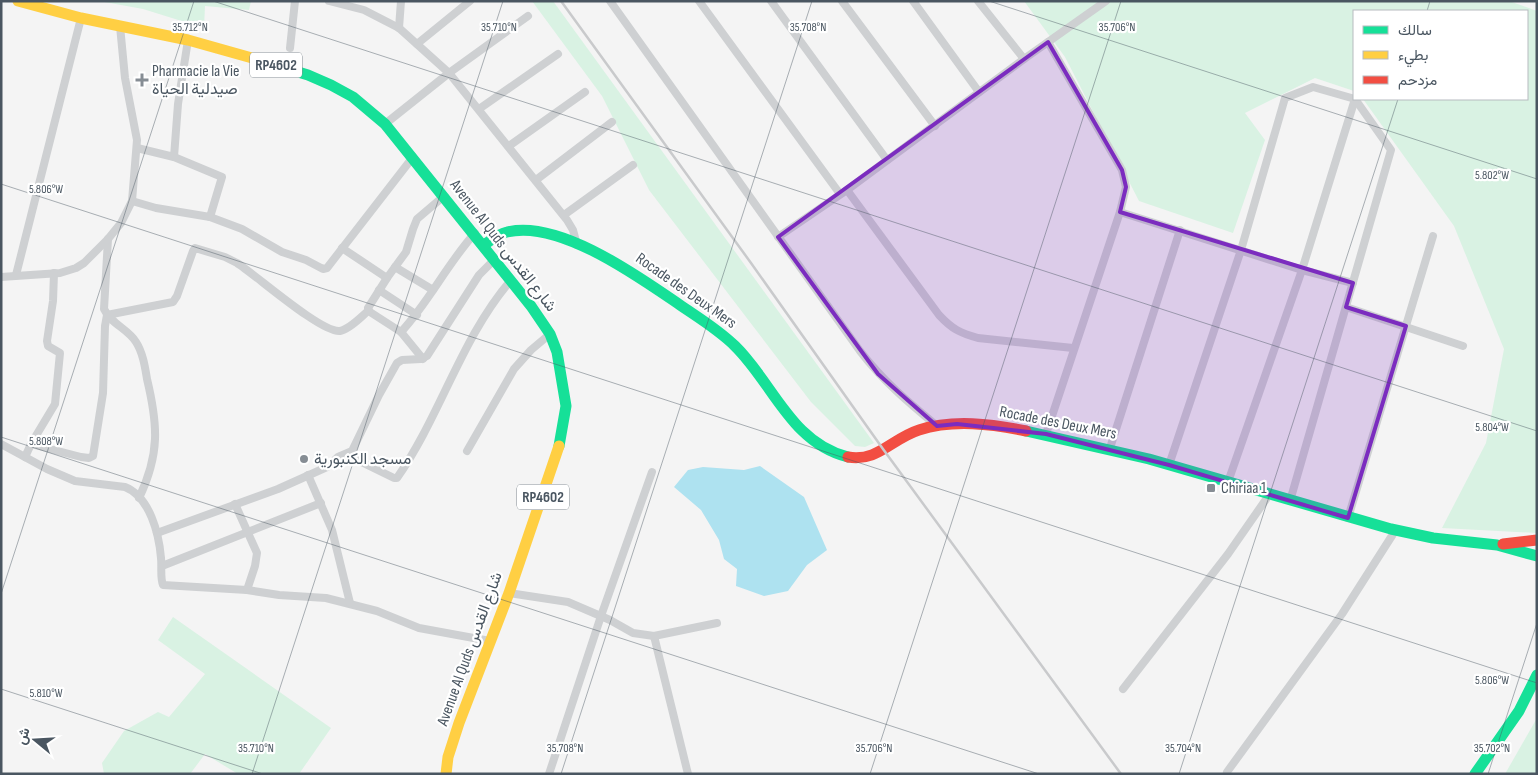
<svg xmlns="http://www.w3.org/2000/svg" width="1538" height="775" viewBox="0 0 1538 775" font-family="'Sofia Sans Condensed',Vazirmatn,sans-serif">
<rect width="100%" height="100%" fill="#f4f4f4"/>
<!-- green -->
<g fill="#d9f2e3">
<polygon points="99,1 251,1 249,10 205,6 204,28 143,9"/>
<polygon points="532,1 553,1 874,443 865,447 855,446 811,402 649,190 602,96"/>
<polygon points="1024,1 1509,1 1537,11 1537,533 1442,528 1486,443 1504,349 1454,226 1363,99 1527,99 1527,11 1354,11 1354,91 1315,78 1245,113 1265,140 1233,233 1139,201 1065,57"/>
<polygon points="173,617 331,728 299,774 238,774 205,754 190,774 104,774 102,763 124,731 158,712 169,717 205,674 158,640"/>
<polygon points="1537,718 1537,774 1505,774"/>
</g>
<!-- water -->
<polygon fill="#aee2f0" points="760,466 804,497 827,550 807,565 788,591 764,596 736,586 737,569 724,559 719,540 701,510 674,487 688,470 703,467 744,470"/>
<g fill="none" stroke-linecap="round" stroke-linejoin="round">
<!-- street -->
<g stroke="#ced0d2" stroke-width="8">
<polyline points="329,1 364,10 399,28 449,73 567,220 573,230 577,245"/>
<path d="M610,1L860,351C883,381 908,402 937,426"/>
<polyline points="699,1 840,194"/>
<polyline points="771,1 887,160"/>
<polyline points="842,1 935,126"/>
<polyline points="913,1 979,92"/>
<polyline points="399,28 401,1"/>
<polyline points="417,44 470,1"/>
<polyline points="290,48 295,1"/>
<polyline points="1024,59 1106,1"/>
<polyline points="479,109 558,54"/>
<polyline points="385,124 449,73 528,16"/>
<polyline points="509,146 585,92"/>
<polyline points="137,148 174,157 178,104 188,40"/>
<polyline points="174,157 222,177 210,217 242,229 282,252 306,260 323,269 327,268 413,157"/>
<polyline points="536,180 612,122"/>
<path d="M847,190L939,315C952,329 960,333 978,338L1073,348"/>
<polyline points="132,201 156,208 210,217"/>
<polyline points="1120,212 1302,270 1353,283"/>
<polyline points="564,215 633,165"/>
<polyline points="778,237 847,190 1024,59 978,1"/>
<path d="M108,239L104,309C111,324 128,329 136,342C143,353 145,367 147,379C158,425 160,454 139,498"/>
<polyline points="342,248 387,278"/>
<polyline points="395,267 433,290"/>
<polyline points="16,275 81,18"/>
<polyline points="1,277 60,273 76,268 84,263 108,239 121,223 132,201 137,140 125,78 120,26"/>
<polyline points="379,290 417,315"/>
<polyline points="1346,307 1463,346"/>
<path d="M401,332C429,302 447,264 475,233"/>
<polyline points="423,359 401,332 370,312 368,308 387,278 406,252 413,229 417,219 444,196"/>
<polyline points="1046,434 1120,212 1126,187 1122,170 1048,42"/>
<path d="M1,444L47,469L75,481L125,487C150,497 159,534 161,558C162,567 160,578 163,585L247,590L279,595L326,598L377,611L419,628L490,641"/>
<polyline points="31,444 55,404 60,353 48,346 47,341 53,301 54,273"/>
<polyline points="1110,448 1180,230"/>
<polyline points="467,451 514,369 531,350 550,334"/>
<path d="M347,455L394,478H397C441,415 461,338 511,280"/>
<path d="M25,457L31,444L81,457L89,458L93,456L103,393L105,326L107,315L173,302L177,296L193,251L195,248L225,257L237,263C256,275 321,333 340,331C350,329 361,317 368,311"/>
<polyline points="1169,465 1241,250 1285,98 1313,87 1355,99 1391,150 1290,501"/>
<polyline points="308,475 332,530 350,603"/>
<polyline points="1228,482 1302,270 1355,99"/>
<polyline points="235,504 257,553 255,566 247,590"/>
<polyline points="1348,518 1433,236"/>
<polyline points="157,533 278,489 327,467 338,457 352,451 379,395 397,363 402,360 421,359 427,356 479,275 495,259"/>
<polyline points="162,566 321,503"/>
<polyline points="509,593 568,602 610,620 633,633 654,636 717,623"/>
<polyline points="654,636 688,774"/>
<polyline points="1123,689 1228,554 1269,495"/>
<polyline points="1227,772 1342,614 1395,531"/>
<polyline points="549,774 601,616 652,472"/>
</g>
<!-- fast -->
<g stroke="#16e098" stroke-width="11">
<polyline points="259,60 308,75 331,85 353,97 385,124 531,306 550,334 557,352 566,406 559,446"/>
<path d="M484,245C491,240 498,234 507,232C559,219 639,277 680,305C699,318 719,330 735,346C773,383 791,443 848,457"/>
<polyline points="1026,431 1149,459 1391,529 1433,538 1497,545 1537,556"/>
<polyline points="1475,774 1519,711 1537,675"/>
</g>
<!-- slow -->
<g stroke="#ffcf43" stroke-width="11">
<polyline points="18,1 81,18 188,40 259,60"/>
<polyline points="446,774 448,757 459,723 509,593 559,446"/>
</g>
<!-- jam -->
<g stroke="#f24e42" stroke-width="11">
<path d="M848,457C878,462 891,439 919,430C953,419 992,424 1026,431"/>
<polyline points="1503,544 1537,540"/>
</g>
<!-- rail -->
<polyline stroke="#c9cacc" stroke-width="2.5" points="561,1 751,263 883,449 1121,774"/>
</g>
<!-- marked area -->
<path fill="#7b2cbf" fill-opacity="0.2" stroke="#7b2cbf" stroke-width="4" stroke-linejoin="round" d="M1048,42L1122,170L1126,187L1120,212L1353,283L1346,307L1406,326L1348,518L1169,465L1046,434L957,424L937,426L878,374L778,237Z"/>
<!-- ticks -->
<path fill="none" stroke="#4a5661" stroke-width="1" stroke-opacity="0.45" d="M213,1L1537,431M989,1L1537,179M1427,11L1430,1M1,184L1537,683M1,437L1039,774M1,594L194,1M1,689L263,774M252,774L503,1M561,774L812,1M870,774L1121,1M1179,774L1398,99M1488,774L1537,623"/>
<!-- markers -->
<g fill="#868d94" stroke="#fff" stroke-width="2">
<path d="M139.5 72.5h5v5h5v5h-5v5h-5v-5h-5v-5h5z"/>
<circle cx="304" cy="459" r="5"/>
<rect x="1206" y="483" width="10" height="10" rx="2.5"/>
</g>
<g text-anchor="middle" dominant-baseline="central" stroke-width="4.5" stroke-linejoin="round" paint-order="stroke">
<!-- shield labels -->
<g fill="#fff" stroke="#808990" stroke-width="1">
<rect x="250" y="52.5" width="52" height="25" rx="4"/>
<rect x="517" y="484.5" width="52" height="25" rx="4"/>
</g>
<g font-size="15" font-weight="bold" fill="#4a5661">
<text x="276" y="65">RP4602</text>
<text x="543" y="497">RP4602</text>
</g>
<!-- poi labels -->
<g font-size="16" fill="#4a5661" stroke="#fff" text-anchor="start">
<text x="152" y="71">Pharmacie la Vie<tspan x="152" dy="18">صيدلية الحياة</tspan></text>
<text x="314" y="459">مسجد الكنبورية</text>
<text x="1221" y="488">Chiriaa 1</text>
</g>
<!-- street labels -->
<g font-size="16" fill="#4a5661" stroke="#fff">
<text transform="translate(503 246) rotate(52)">Avenue Al Quds شارع القدس</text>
<text transform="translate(686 291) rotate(35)">Rocade des Deux Mers</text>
<text transform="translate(1058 423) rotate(11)">Rocade des Deux Mers</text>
<text transform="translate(470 649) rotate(-70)">Avenue Al Quds شارع القدس</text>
</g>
</g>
<g font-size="12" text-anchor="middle" fill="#4a5661" stroke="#fff" stroke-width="4.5" stroke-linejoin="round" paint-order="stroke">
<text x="190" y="31">35.712°N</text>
<text x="499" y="31">35.710°N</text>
<text x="808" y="31">35.708°N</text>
<text x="1117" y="31">35.706°N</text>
<text x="1492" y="179">5.802°W</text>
<text x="46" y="193">5.806°W</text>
<text x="1492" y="431">5.804°W</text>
<text x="46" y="445">5.808°W</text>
<text x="1492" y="684">5.806°W</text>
<text x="46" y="697">5.810°W</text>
<text x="256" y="752">35.710°N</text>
<text x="565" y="752">35.708°N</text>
<text x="874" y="752">35.706°N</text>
<text x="1183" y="752">35.704°N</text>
<text x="1492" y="752">35.702°N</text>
</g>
<!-- border -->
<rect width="1538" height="775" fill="none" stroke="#4a5661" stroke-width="5"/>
<!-- legend -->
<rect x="1353" y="10" width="175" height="90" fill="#ffffff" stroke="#b7bbc0"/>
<rect x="1363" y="26" width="25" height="8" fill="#16e098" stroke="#b7bbc0"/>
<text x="1398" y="35" font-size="15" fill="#4a5661">سالك</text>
<rect x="1363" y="51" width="25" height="8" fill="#ffcf43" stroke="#b7bbc0"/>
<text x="1398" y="60" font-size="15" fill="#4a5661">بطيء</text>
<rect x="1363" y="76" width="25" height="8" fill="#f24e42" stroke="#b7bbc0"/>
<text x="1398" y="85" font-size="15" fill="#4a5661">مزدحم</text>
<!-- north arrow -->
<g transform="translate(35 740) rotate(288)" stroke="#ffffff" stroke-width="4" paint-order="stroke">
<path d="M0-4L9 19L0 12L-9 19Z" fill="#4a5661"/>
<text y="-8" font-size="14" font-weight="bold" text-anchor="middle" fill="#4a5661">ش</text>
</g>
</svg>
